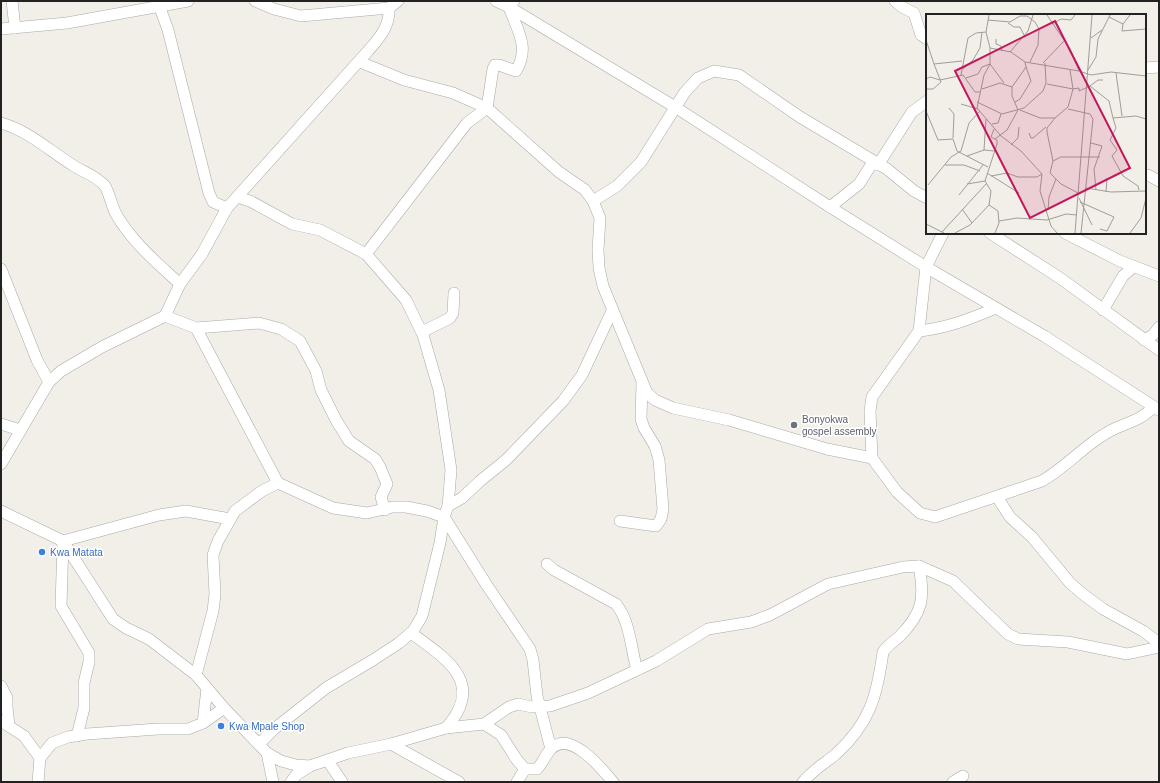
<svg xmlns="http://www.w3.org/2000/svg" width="1160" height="783" viewBox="0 0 1160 783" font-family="Arial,sans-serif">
<rect width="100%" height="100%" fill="#f2efe9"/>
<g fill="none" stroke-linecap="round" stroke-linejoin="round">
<!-- minor casing -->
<g stroke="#a9a9a9" stroke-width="12">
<g id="minor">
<polyline points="12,1 15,28"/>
<polyline points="255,1 274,9 301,16 389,8 398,1"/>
<polyline points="496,1 509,7 675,107 830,207 926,267 1044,336 1159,410"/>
<polyline points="895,1 902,7 914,13 921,35 927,39"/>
<polyline points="159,5 168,30 209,193 213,202 227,208"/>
<polyline points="1,29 67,23 188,1"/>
<path d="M360,62L404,80L453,93L487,108L559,172L585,190L593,201L600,218L598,250L599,268L603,286L647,393L655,400L673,408L729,420L827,449L872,458L897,492L920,513L935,517L1042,481C1068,466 1088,441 1116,428C1130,422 1143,419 1153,407"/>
<polyline points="1145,68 1159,67"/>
<path d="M1,123C29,131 50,151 74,166C84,172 98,177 105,186C109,192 112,207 116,214C132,242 157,263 180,284"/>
<polyline points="878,165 912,112 927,101"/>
<polyline points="1148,175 1159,181"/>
<polyline points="237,197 250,201 292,224 320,230 366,254 406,300 423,335 439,390 451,470 448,506 444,517 440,543 422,616 413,631 399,643 373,660 326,688 274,729 259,744"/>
<polyline points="593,201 617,186 641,162 685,92 698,78 714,71 739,75 800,117 887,169 914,191 927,198"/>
<polyline points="830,207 859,184 873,162"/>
<polyline points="990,233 1060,278 1159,350"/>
<polyline points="1065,233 1120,261 1159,276"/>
<path d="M366,254L467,123L487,108L493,69L495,65H499L516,71C530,47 518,32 509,7L514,1"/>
<polyline points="1,269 37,360 49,382"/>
<polyline points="1103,310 1123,276 1133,267"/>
<polyline points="165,316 196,328 278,483 333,508 367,513 393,507 406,507 427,511 444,517 486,584 530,649 533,660 537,696 551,749"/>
<polyline points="196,328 259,323 281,329 300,341 316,371 321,390 336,420 349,441 375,459 380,467 387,484 381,497 385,510"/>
<path d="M919,331C947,328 970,319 996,308"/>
<polyline points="422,332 450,318 453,313 454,293"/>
<polyline points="1144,340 1153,335 1159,327"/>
<polyline points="1,424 20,430"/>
<polyline points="872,458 870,411 872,397 919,331 926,267 943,233"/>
<path d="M1,464L49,382L61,371L102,347L165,316L180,284L202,254L227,208L368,51C379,38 390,27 389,8"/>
<polyline points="997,497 1010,517 1032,537 1070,583 1084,595 1103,609 1143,631 1159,643"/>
<polyline points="448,506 462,498 480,481 506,460 563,401 582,375 612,311"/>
<path d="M1,511L63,541L113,619L126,628L149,639L196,675L224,708L267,753L281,761L296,765L310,766L348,753L391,744L446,728L484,724L501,735L517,760L525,769H537C543,763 545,755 551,749C570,729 602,769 613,782"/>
<polyline points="620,521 656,526 661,519 663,509 659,460 655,446 644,428 641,419 642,383"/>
<path d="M547,564L554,570L616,604C630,621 631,649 637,670"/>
<path d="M411,633C447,659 486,683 446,728"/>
<polyline points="196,675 213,611 215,594 213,555 218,541 235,511 262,491 278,483"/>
<polyline points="1,686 7,698 7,707 9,726"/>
<polyline points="1,721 24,736 40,758"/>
<polyline points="203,723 224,708"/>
<polyline points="484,724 509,707 518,704 532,707 550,706 588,693 656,661 708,629 751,622 770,615 828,584 903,567 919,566 953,581 1008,634 1018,639 1068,642 1127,654 1159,647"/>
<polyline points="77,736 84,708 84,683 89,662 89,653 61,606 63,541 159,515 186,511 230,519"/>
<polyline points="391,744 459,782"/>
<polyline points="267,753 273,782"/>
<polyline points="328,761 342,782"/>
<polyline points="38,782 40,758 52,743 68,737 87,734 158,729 188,729 203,723 207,688"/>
<polyline points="291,782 296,775 310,766"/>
<polyline points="517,782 525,769"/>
<path d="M803,782C814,769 824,764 836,754C870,723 877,696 883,652C887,646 893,642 899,637C923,613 925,598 919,566"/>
<polyline points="953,782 963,776"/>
</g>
</g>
<!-- minor -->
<use href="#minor" stroke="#fff" stroke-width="11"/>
</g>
<!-- markers -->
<circle fill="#6b7280" stroke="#fff" stroke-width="1.5" cx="794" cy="425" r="4"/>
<g fill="#3f7fe0" stroke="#fff" stroke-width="1.5">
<circle cx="42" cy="552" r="4"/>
<circle cx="221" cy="726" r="4"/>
</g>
<g text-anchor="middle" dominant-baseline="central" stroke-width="3" stroke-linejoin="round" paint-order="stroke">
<!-- worship labels -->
<g font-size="10" fill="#5b616d" stroke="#fff" text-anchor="start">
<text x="802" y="419">Bonyokwa<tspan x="802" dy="12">gospel assembly</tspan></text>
</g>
<!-- shop labels -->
<g font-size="10" fill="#366cbe" stroke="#fff" text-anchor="start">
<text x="50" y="552">Kwa Matata</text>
<text x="229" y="726">Kwa Mpale Shop</text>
</g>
</g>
<!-- overview -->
<g transform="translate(926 14)">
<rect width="220" height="220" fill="#f2efe9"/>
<path fill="none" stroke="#9f9d99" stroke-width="1" d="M63,1L60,18L64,34L85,38L99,48L153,57M121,1L144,35L153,57L165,61L185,58L220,62M204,1L197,10L196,17L220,15M183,3L197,10M62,6L84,8L94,2H101L109,8L113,15L112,31L104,48M82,9L88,13H94L98,21M126,10L135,5L145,6L149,1M165,24L176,16M70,25V30L75,32L76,37M0,26L8,50L36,47M64,34V50L58,61L51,94L75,122L95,137L116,160L114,177L125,212L131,219M84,38L102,17L107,1M117,49L138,27M37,55L47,46L54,34L56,18M144,56L147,75L142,93L129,104L121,114V118L127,147L124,159L135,170L152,179M162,56L170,43L172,25L184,1M190,59L196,102M35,61L42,24L50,19L60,18M40,64L52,60L56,53L64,50L78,69M0,65L4,63L14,66L37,61L49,78H54M121,70L147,75L153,74V77L164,72L183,87L187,104M164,72L172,66H177M0,75H7L15,68L8,50M56,75L74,69L86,73M51,88L76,100L98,94L117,77L120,69L119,49M89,88L94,85L105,67L100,53M35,90L52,95M23,94L28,100L27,124M142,95L164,100L167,105L155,219M94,96L114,104H129M0,97L12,126L27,125L31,137L62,153M66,110L72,109L75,100M68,115L65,123L71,126V130L59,167L65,177L63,191L72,197L73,209L69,219M103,119L105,124H107L120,113M69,125L81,116L92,96L86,82V73L100,53L99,48M165,129L176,132L168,155L170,176M85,131L92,124L93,113M58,136L60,105M41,142L58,136L68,137M127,147L135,143H174M19,151H38L54,157M61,159L93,179M65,162L81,159L92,163H111L116,160M41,170L59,167M2,171L25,143L35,137L43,109L54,97M160,174L185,178L220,177M213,176L212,172L197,162L186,142L191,136L184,126L190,114L187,104L210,102L220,105M180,178L181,164M33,181L57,151M153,184L166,211M154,188L188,203L181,217L174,215M36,195L46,209M122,196L123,183L130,165M73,207L91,204L121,206L140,200L151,201M0,210L18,219M16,218L60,170M29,219L44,211L63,191M149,219L166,1M204,219L215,204L220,184"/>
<path fill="#c2185b" fill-opacity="0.15" stroke="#c2185b" stroke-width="2" d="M129,7L204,154L104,204L29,57Z"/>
<rect width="220" height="220" fill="none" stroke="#222" stroke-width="2"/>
</g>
<!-- border -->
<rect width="1160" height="783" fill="none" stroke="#222222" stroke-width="4"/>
</svg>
